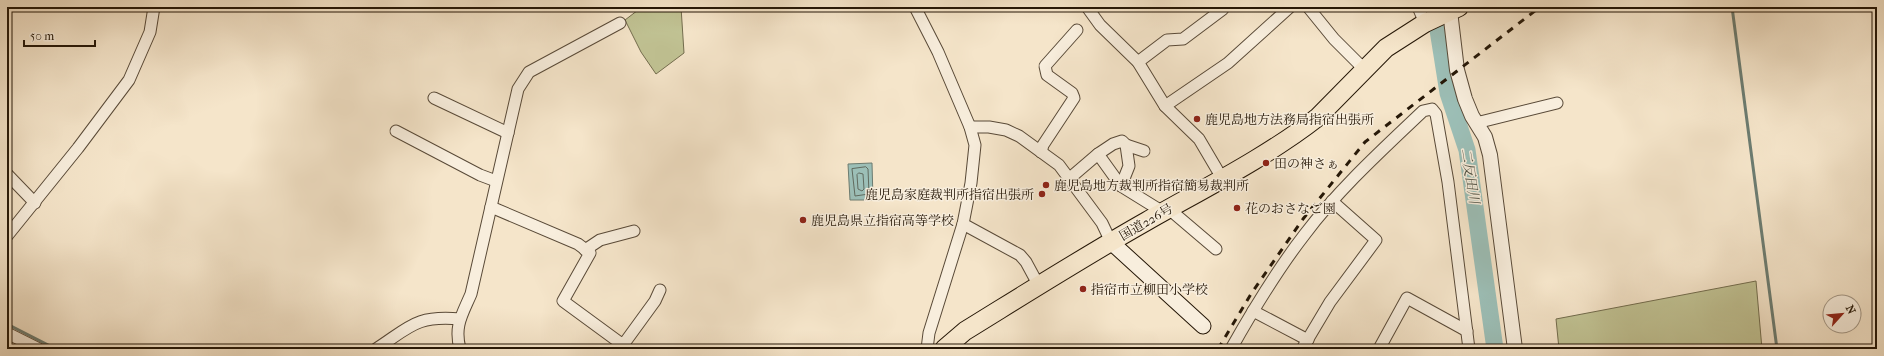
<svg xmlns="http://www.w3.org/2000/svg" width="1884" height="356" viewBox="0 0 1884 356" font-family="'IM FELL French Canon','Noto Serif JP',serif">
<rect width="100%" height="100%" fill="#f5e5ca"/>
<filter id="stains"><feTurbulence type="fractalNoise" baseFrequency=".005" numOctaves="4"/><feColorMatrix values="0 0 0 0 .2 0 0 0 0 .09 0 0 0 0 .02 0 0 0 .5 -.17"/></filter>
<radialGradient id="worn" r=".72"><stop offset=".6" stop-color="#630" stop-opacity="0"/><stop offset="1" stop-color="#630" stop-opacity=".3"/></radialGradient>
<!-- green -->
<g fill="#c1c394" stroke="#736d4e">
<polygon points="642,7 681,7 684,53 656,74 641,52 625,20"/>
<polygon points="1756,281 1762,349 1559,349 1556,319"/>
</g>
<!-- water -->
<polygon fill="#9cbfb7" stroke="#6c7c71" points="872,163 873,200 850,200 848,164"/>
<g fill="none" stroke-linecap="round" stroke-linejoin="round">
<!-- shore -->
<g stroke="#606b5f" stroke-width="1">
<polygon points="866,167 868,169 869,194 855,196 852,169"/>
<polygon points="859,173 863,174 864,189 862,191 858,189 857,175"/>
</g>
<!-- stream -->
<g stroke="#6c7c71" stroke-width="3">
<polyline points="1732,7 1777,349"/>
<polyline points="7,324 56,349"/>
</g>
<!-- river -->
<polyline stroke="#9cbfb7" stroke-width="17" points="1428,7 1438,30 1448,93 1467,150 1495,349"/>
<!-- minor casing -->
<g stroke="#594a38" stroke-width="13">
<g id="minor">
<polyline points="915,7 938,52 970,127 975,145 971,183 963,224 929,333 927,349"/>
<polyline points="1087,7 1100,25 1138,62 1165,106 1199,139 1222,178"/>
<polyline points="1308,7 1334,39 1365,70"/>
<polyline points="1418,7 1425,23"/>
<polyline points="1138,62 1167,40 1183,39 1223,9"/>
<polyline points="434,98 508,133"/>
<polyline points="1165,106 1228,63 1290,7"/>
<polyline points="1476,123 1557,103"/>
<polyline points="970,127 989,127 1006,130 1019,136 1059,165 1102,223 1111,242"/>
<polyline points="396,131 480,175 496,181"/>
<polyline points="1126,145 1144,151"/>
<polyline points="1041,152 1043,145 1074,98 1072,93 1047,75 1045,66 1077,30"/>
<polyline points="1098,154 1113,144 1122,141 1126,145 1129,166 1121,186"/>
<polyline points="7,174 35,203"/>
<polyline points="1070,178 1098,154 1121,186 1163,212"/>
<polyline points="491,207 578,244 590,253 563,301 623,345 655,301 660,290"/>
<polyline points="1169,209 1216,249"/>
<polyline points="963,224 1020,255 1026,262 1039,286"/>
<polyline points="7,236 78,148 129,80 150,32 154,7"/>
<polyline points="585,250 600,240 634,231"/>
<polyline points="1253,311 1308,340"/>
<polyline points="7,333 39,349"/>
<path d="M376,349C410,327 416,315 460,319"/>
<path d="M460,349C454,326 462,315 471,294L518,89L529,72L620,23"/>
<path d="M1231,349C1253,310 1277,270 1305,234C1339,189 1382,150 1423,111L1432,109L1436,114L1448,182L1469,349"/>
<polyline points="1302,349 1330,302 1376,240 1332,201"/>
<polyline points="1379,349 1407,298 1467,331"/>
</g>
</g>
<!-- tertiary casing -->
<g stroke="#594a38" stroke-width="16">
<polyline id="tertiary" points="1450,11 1457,70 1465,99 1472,116 1485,137 1490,155 1515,349"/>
</g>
<!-- secondary casing -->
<g stroke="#251707" stroke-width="17">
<polyline id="secondary" points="1111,242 1203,326"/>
</g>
<!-- trunk casing -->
<g stroke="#251707" stroke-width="20">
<path id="trunk" d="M944,349L965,331C1025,294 1085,256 1147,221C1203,189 1267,157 1318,117L1386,48L1425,23L1459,7"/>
</g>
<!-- minor -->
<use href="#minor" stroke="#f8eedd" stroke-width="11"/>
<!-- tertiary -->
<use href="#tertiary" stroke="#f8eedd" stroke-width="14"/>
<!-- secondary -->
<use href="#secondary" stroke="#f8eedd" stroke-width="15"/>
<!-- trunk -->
<use href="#trunk" stroke="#f5e5ca" stroke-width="18"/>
<!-- rail -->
<polyline stroke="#251707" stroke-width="3" stroke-dasharray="7 7" stroke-linecap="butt" points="1218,349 1251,294 1303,219 1365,142 1540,7"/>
</g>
<!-- markers -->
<g fill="#8f2418" stroke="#f8eedd" stroke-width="1.5">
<circle cx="1197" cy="119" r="4"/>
<circle cx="1266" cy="163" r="4"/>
<circle cx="1046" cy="185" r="4"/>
<circle cx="1042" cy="194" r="4"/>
<circle cx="1237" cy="208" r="4"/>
<circle cx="803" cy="220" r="4"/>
<circle cx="1083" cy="289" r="4"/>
</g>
<g text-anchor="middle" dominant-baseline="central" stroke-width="3" stroke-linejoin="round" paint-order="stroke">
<!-- poi labels -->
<g font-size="13" fill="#251707" stroke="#f8eedd" text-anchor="start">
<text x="1205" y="119">鹿児島地方法務局指宿出張所</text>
<text x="1274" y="163">田の神さぁ</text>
<text x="1054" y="185">鹿児島地方裁判所指宿簡易裁判所</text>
<text x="1034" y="194" text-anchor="end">鹿児島家庭裁判所指宿出張所</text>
<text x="1245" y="208">花のおさなご園</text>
<text x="811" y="220">鹿児島県立指宿高等学校</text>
<text x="1091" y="289">指宿市立柳田小学校</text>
</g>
<!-- street labels -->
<g font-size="13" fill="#251707" stroke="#f8eedd">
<text transform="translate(1146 222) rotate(-30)">国道226号</text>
</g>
<!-- water labels -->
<g font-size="14" font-style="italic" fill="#4f5245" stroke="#f8eedd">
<text transform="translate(1470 176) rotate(81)">二反田川</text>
</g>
</g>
<!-- margin -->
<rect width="1884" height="356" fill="none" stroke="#f5e5ca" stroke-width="24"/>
<rect x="8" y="8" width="1868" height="340" fill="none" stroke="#251707" stroke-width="2"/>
<rect x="12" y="12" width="1860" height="332" fill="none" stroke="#251707"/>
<!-- north arrow -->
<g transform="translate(1842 314) rotate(63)"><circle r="19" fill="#f8eedd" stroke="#a49887"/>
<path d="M0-3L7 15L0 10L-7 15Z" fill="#8f2418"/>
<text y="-6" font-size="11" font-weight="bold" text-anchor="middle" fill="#251707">N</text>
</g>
<!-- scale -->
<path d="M24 40v6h71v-6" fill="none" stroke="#251707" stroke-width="2"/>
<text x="30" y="40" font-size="12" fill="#251707" stroke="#f8eedd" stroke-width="3" paint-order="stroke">50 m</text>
<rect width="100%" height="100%" filter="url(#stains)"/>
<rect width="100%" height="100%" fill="url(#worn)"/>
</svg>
